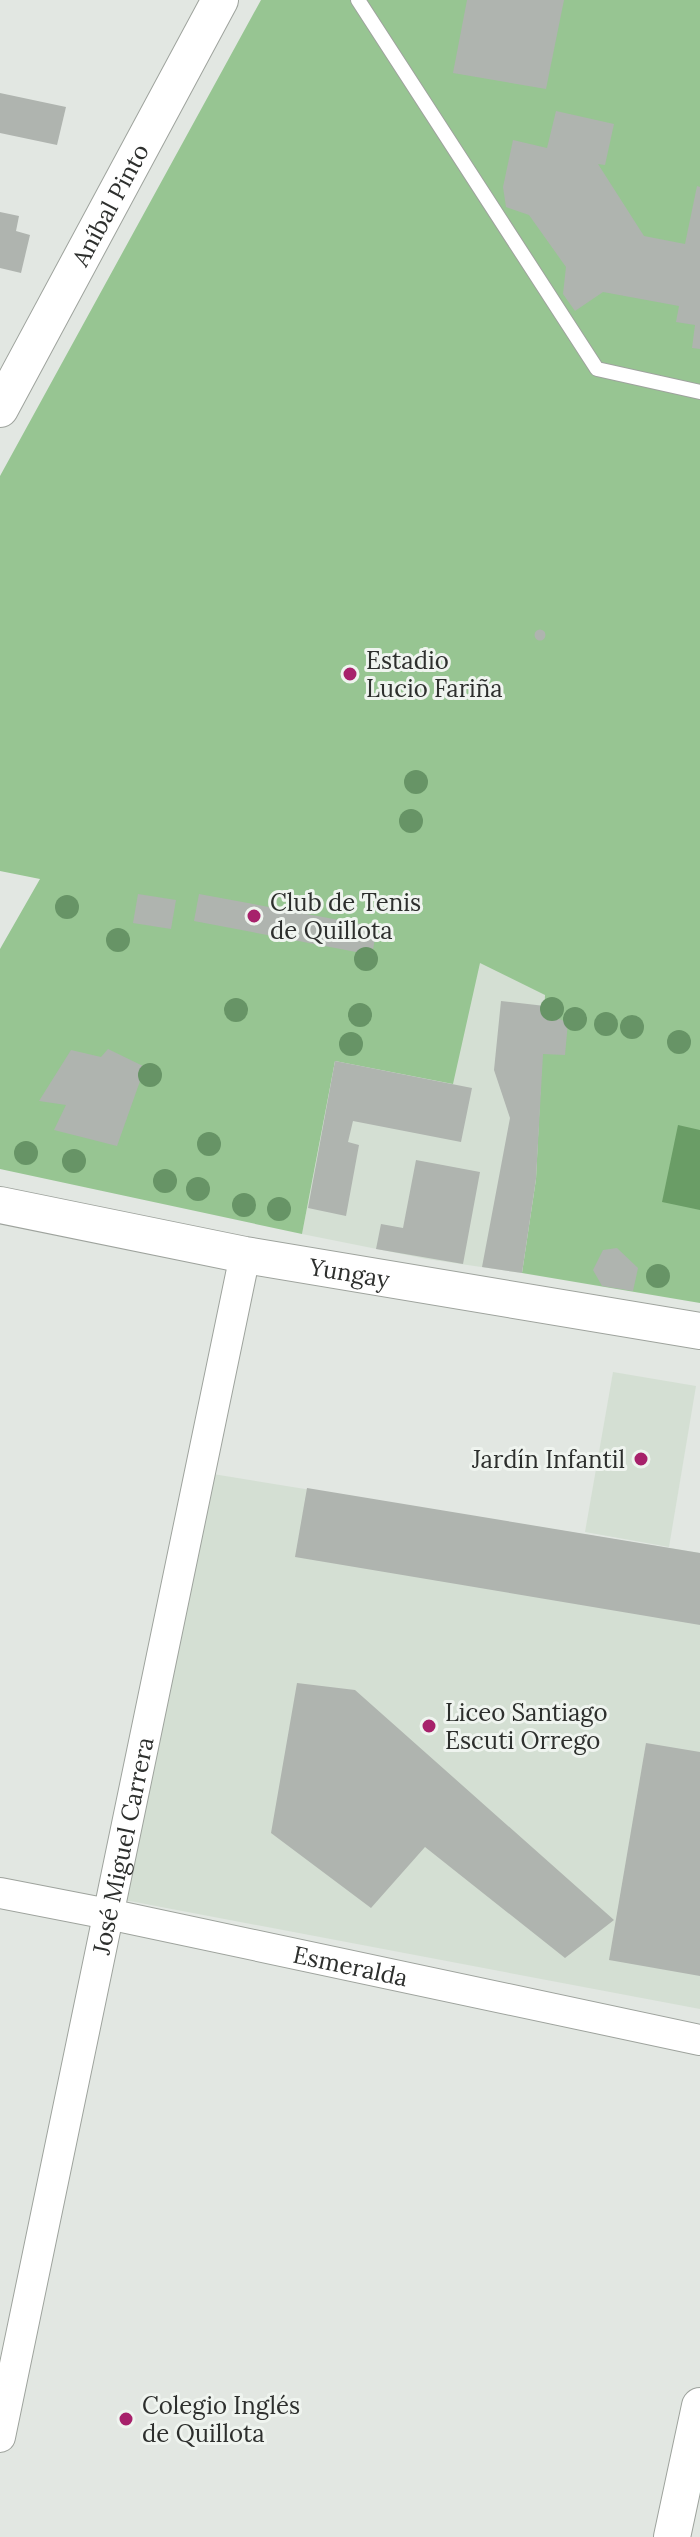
<svg xmlns="http://www.w3.org/2000/svg" width="700" height="2537" viewBox="0 0 700 2537" font-family="Lora,serif">
<rect width="100%" height="100%" fill="#e2e7e2"/>
<!-- built -->
<g fill="#d4dfd3">
<polygon points="480,962 545,994 536,1179 522,1273 427,1259 302,1234 335,1061 364,1065"/>
<polygon points="613,1372 696,1386 669,1547 585,1532"/>
<polygon points="213,1474 700,1553 700,2009 119,1899"/>
</g>
<!-- green -->
<polygon fill="#97c592" points="261,0 700,0 700,1303 522,1273 536,1179 545,995 480,963 453,1084 335,1061 302,1234 0,1169 0,949 40,879 0,871 0,476"/>
<!-- water -->
<polygon fill="#6a9d66" points="678,1125 700,1130 700,1210 662,1202"/>
<!-- building -->
<g fill="#afb4af">
<polygon points="467,0 564,0 546,89 453,73"/>
<polygon points="0,93 66,107 57,145 0,133"/>
<polygon points="556,111 614,124 605,165 598,164 644,236 685,244 697,186 700,187 700,349 692,348 695,325 676,322 679,306 603,292 575,311 563,294 566,267 529,215 506,207 503,187 513,140 547,148"/>
<polygon points="0,212 19,216 16,231 30,235 21,273 0,268"/>
<circle cx="540" cy="635" r="5.5"/>
<polygon points="138,894 176,900 171,929 133,923"/>
<polygon points="199,894 377,927 372,955 194,921"/>
<polygon points="501,1001 545,1006 545,1015 568,1022 565,1055 543,1054 536,1179 522,1273 482,1267 510,1118 494,1070"/>
<polygon points="108,1049 145,1067 117,1146 54,1130 66,1105 39,1101 71,1050 101,1057"/>
<polygon points="335,1061 472,1088 461,1142 353,1121 348,1142 359,1145 346,1216 308,1208"/>
<polygon points="416,1160 480,1172 463,1264 376,1249 381,1224 403,1228"/>
<polygon points="617,1248 638,1268 633,1291 602,1286 593,1270 603,1250"/>
<polygon points="307,1488 700,1553 700,1625 295,1557"/>
<polygon points="297,1683 355,1690 614,1920 565,1958 425,1847 371,1908 271,1833"/>
<polygon points="646,1743 700,1752 700,1976 609,1960"/>
</g>
<g fill="none" stroke-linecap="round" stroke-linejoin="round">
<!-- service casing -->
<g stroke="#9ea39d" stroke-width="16">
<polyline id="service" points="358,0 597,369 700,392"/>
</g>
<!-- minor casing -->
<g stroke="#9ea39d" stroke-width="32">
<g id="minor">
<path id="s1" d="M0,1893L108,1914L700,2040"/>
<path id="s2" d="M0,2437L245,1255"/>
</g>
</g>
<!-- tertiary casing -->
<g stroke="#9ea39d" stroke-width="38">
<g id="tertiary">
<path id="s3" d="M0,409L220,0"/>
<path id="s4" d="M0,1205L245,1255L700,1331"/>
<polyline points="672,2537 700,2406"/>
</g>
</g>
<!-- service -->
<use href="#service" stroke="#fff" stroke-width="14"/>
<!-- minor -->
<use href="#minor" stroke="#fff" stroke-width="30"/>
<!-- tertiary -->
<use href="#tertiary" stroke="#fff" stroke-width="36"/>
</g>
<!-- trees -->
<g fill="#679466">
<circle cx="416" cy="782" r="12"/>
<circle cx="411" cy="821" r="12"/>
<circle cx="67" cy="907" r="12"/>
<circle cx="118" cy="940" r="12"/>
<circle cx="366" cy="959" r="12"/>
<circle cx="552" cy="1009" r="12"/>
<circle cx="236" cy="1010" r="12"/>
<circle cx="360" cy="1015" r="12"/>
<circle cx="575" cy="1019" r="12"/>
<circle cx="606" cy="1024" r="12"/>
<circle cx="632" cy="1027" r="12"/>
<circle cx="679" cy="1042" r="12"/>
<circle cx="351" cy="1044" r="12"/>
<circle cx="150" cy="1075" r="12"/>
<circle cx="209" cy="1144" r="12"/>
<circle cx="26" cy="1153" r="12"/>
<circle cx="74" cy="1161" r="12"/>
<circle cx="165" cy="1181" r="12"/>
<circle cx="198" cy="1189" r="12"/>
<circle cx="244" cy="1205" r="12"/>
<circle cx="279" cy="1209" r="12"/>
<circle cx="658" cy="1276" r="12"/>
</g>
<!-- markers -->
<g fill="#a7216b" stroke="#eff4ef" stroke-width="3">
<circle cx="350" cy="674" r="8"/>
<circle cx="254" cy="916" r="8"/>
<circle cx="641" cy="1459" r="8"/>
<circle cx="429" cy="1726" r="8"/>
<circle cx="126" cy="2419" r="8"/>
</g>
<g text-anchor="middle" dominant-baseline="central" stroke-width="6" stroke-linejoin="round" paint-order="stroke">
<!-- street labels -->
<g font-size="24" fill="#2d2f2d" stroke="#eff4ef">
<text stroke="none"><textPath href="#s3" startOffset="232">Aníbal Pinto</textPath></text>
<text stroke="none"><textPath href="#s4" startOffset="356">Yungay</textPath></text>
<text stroke="none"><textPath href="#s2" startOffset="604">José Miguel Carrera</textPath></text>
<text stroke="none"><textPath href="#s1" startOffset="358">Esmeralda</textPath></text>
</g>
<!-- poi labels -->
<g font-size="24" fill="#2d2f2d" stroke="#eff4ef" text-anchor="start">
<text x="366" y="660">Estadio<tspan x="366" dy="28">Lucio Fariña</tspan></text>
<text x="270" y="902">Club de Tenis<tspan x="270" dy="28">de Quillota</tspan></text>
<text x="625" y="1459" text-anchor="end">Jardín Infantil</text>
<text x="445" y="1712">Liceo Santiago<tspan x="445" dy="28">Escuti Orrego</tspan></text>
<text x="142" y="2405">Colegio Inglés<tspan x="142" dy="28">de Quillota</tspan></text>
</g>
</g>
</svg>
